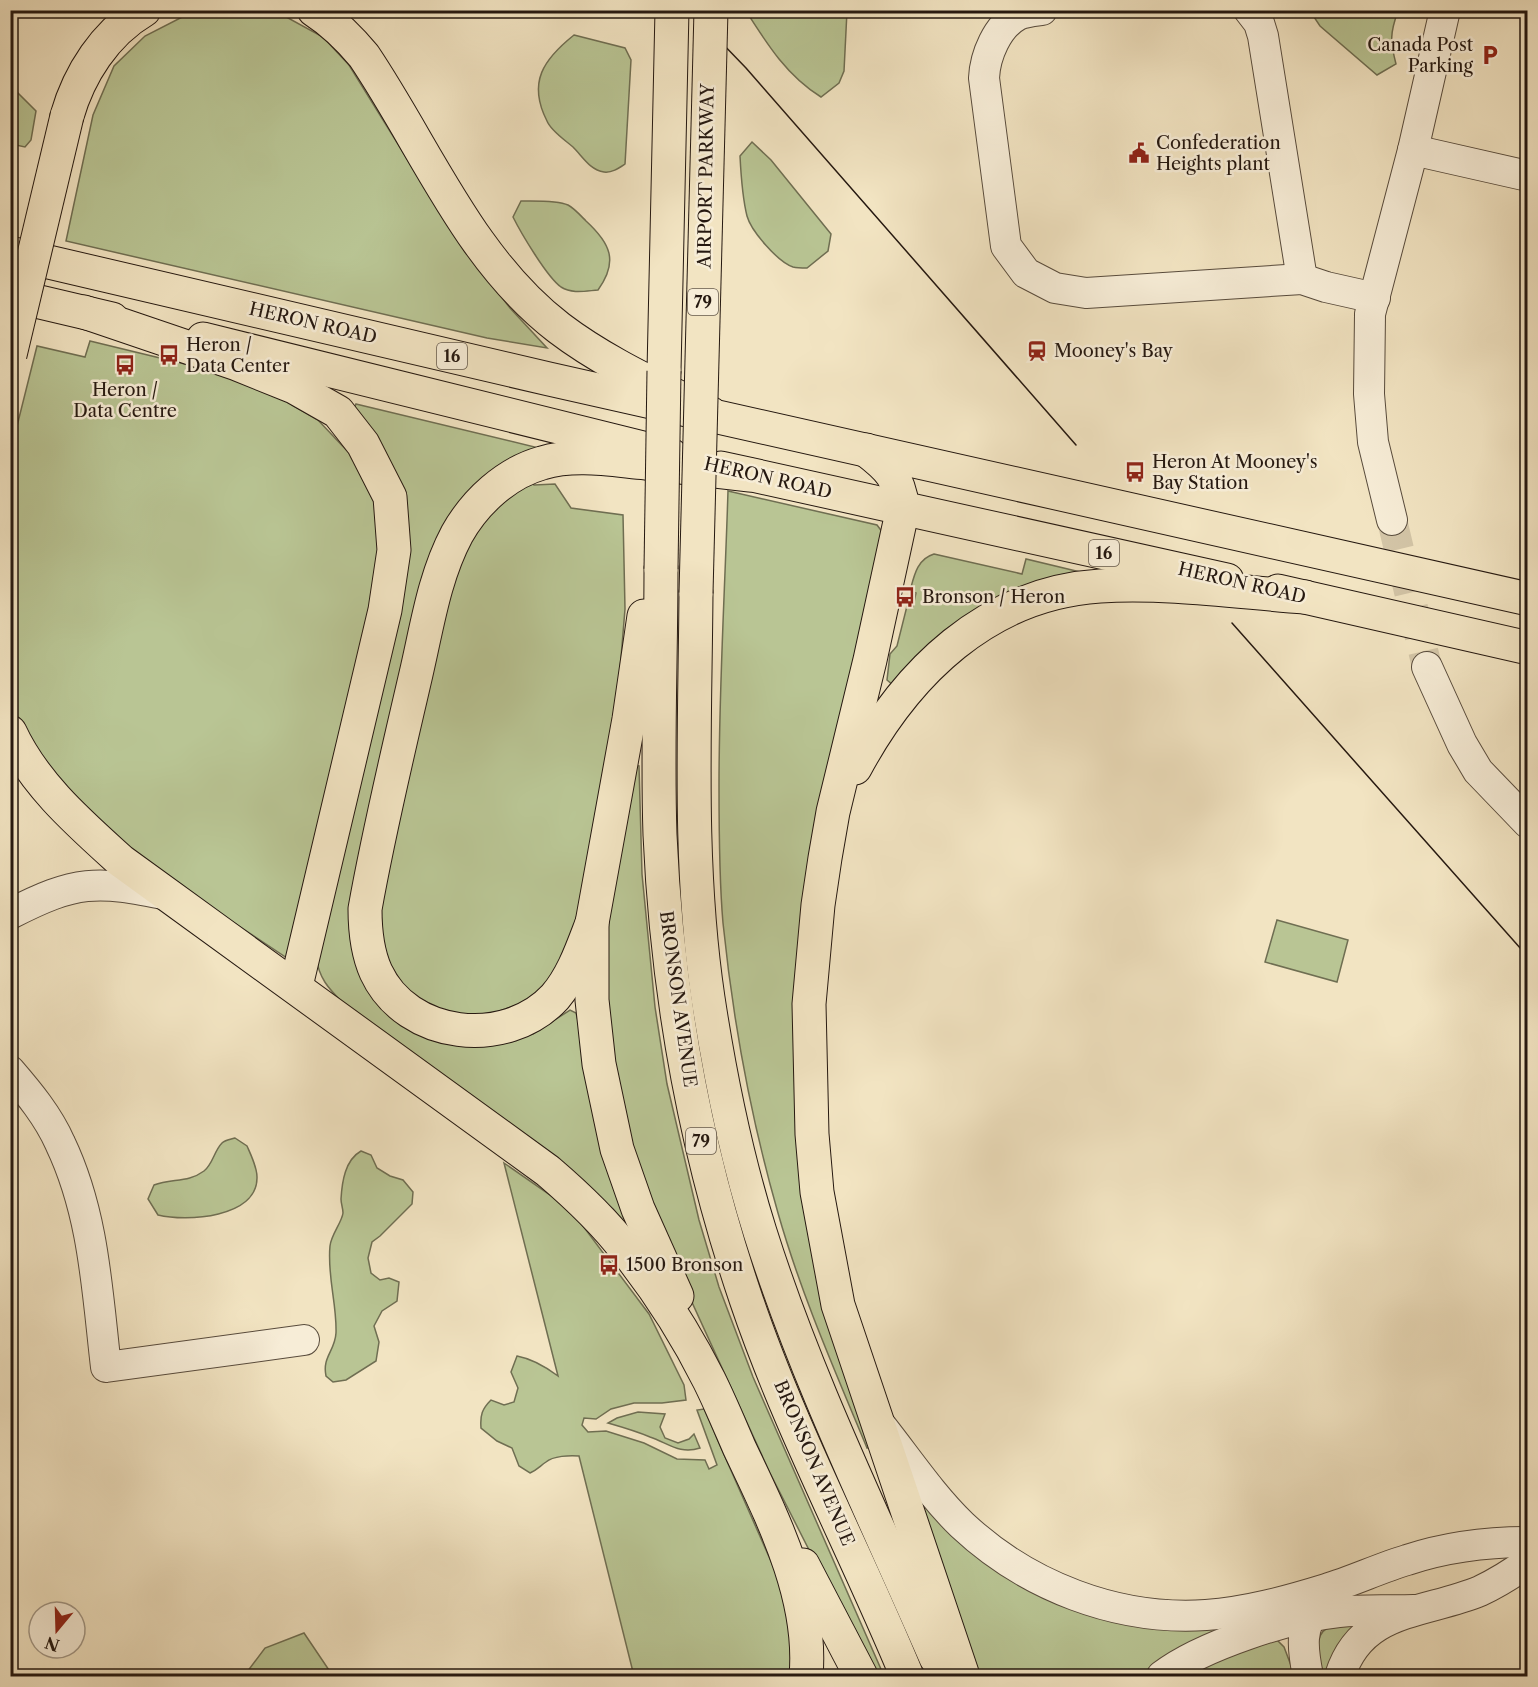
<svg xmlns="http://www.w3.org/2000/svg" width="1538" height="1687" viewBox="0 0 1538 1687" font-family="'Libre Caslon Text',serif">
<rect width="100%" height="100%" fill="#f2e4c2"/>
<filter id="stains"><feTurbulence type="fractalNoise" baseFrequency=".00333" numOctaves="4"/><feColorMatrix values="0 0 0 0 .2 0 0 0 0 .09 0 0 0 0 .02 0 0 0 .5 -.17"/></filter>
<radialGradient id="worn" r=".72"><stop offset=".6" stop-color="#630" stop-opacity="0"/><stop offset="1" stop-color="#630" stop-opacity=".3"/></radialGradient>
<!-- green -->
<g fill="#b9c594" stroke="#6f6e52" stroke-width="1.5">
<polygon points="212,10 260,10 279,13 323,37 349,65 458,241 510,308 547,348 487,338 66,241 93,115 114,66 145,36 190,13"/>
<path d="M746,11H847L844,71L839,83L821,97C787,76 767,44 746,11Z"/>
<path d="M1310,11H1398C1390,33 1390,41 1396,64L1377,75L1320,26Z"/>
<path d="M574,35L625,48L631,60L625,164C619,168 612,173 604,172C590,170 583,157 573,147C565,140 551,131 547,121C527,82 544,59 574,35Z"/>
<polygon points="11,73 15,90 36,111 31,140 25,147 11,144"/>
<path d="M752,142L771,160L831,234L828,251L807,268C803,268 797,268 793,267C778,262 751,231 747,216C742,196 741,176 740,156Z"/>
<path d="M521,201C533,201 557,200 568,205C574,208 581,216 586,221C610,243 619,261 598,290C585,291 572,294 561,287C547,277 521,233 513,217Z"/>
<polygon points="90,341 230,375 287,394 292,405 318,420 351,455 379,510 379,583 293,962 132,855 94,822 26,740 11,707 11,450 37,346 85,357"/>
<path d="M356,404L543,449L464,502L363,972L496,1044L533,1034L570,1010L576,1013L633,1232L613,1209L571,1174L343,1003C328,988 319,978 316,957L401,589L354,409Z"/>
<polygon points="531,481 534,485 555,484 571,508 623,515 625,609 620,670 604,778 579,917 563,967 539,997 477,1019 431,1008 404,987 382,950 378,888 457,566 477,522"/>
<path d="M728,491L877,525L883,533L795,982L875,1446L867,1448C835,1371 801,1294 778,1213C751,1119 733,1021 723,923C719,878 719,831 719,786C719,687 725,589 728,491Z"/>
<path d="M934,554L1022,574L1026,559L1097,576L893,685L887,680L890,654L897,646L907,606L913,607L916,593L910,591C914,576 917,559 934,554Z"/>
<polygon points="631,765 639,766 642,874 655,1007 667,1084 699,1220 719,1287 753,1377 884,1676 873,1676 770,1473 674,1263 645,1195 611,1068 605,941"/>
<polygon points="1277,920 1348,940 1337,982 1265,962"/>
<path d="M235,1138L247,1146C251,1155 257,1167 257,1177C258,1218 186,1222 158,1215L148,1199L154,1185C171,1178 188,1183 204,1171C213,1164 214,1151 222,1143C225,1140 232,1139 235,1138Z"/>
<path d="M361,1151L371,1155L377,1168L390,1176L403,1180L413,1192L412,1204L380,1236L372,1242L368,1258L371,1273L380,1280L389,1278L399,1282L397,1301L382,1311L374,1326L379,1342L376,1361L346,1380L333,1382L326,1376C322,1357 335,1351 336,1333C337,1304 327,1276 330,1246C331,1235 342,1222 343,1213C343,1208 341,1204 341,1199C342,1182 345,1160 361,1151Z"/>
<path d="M504,1163L583,1218V1226L649,1314L684,1385L686,1400L662,1403H634L611,1409L596,1419L584,1418L582,1425L588,1432L606,1431L644,1443L677,1459L705,1460L709,1469L717,1465L697,1410L704,1409L788,1600L794,1676H634L579,1456C570,1455 553,1456 546,1462C540,1466 537,1470 530,1473L519,1466L512,1448L497,1441L481,1428C480,1415 482,1409 491,1400L504,1405L514,1402L518,1388L511,1372L517,1356C533,1359 546,1367 558,1376Z"/>
<path d="M638,1412L665,1414L660,1427L665,1438L678,1443L689,1439L694,1434L700,1448C680,1455 668,1443 650,1437C636,1431 622,1427 608,1423L617,1418Z"/>
<polygon points="916,1488 1044,1591 1257,1616 1147,1676 976,1676"/>
<path d="M1360,1621L1331,1676H1320C1319,1665 1313,1636 1326,1629C1335,1624 1350,1623 1360,1621Z"/>
<polygon points="304,1633 333,1676 244,1676 265,1648"/>
<polygon points="1277,1640 1284,1647 1295,1676 1228,1676 1218,1672 1200,1671 1199,1665"/>
</g>
<g fill="none" stroke-linecap="round" stroke-linejoin="round">
<!-- minor-tunnel -->
<polyline stroke="#d3c5a7" stroke-width="30" stroke-dasharray="30 15" stroke-linecap="butt" points="1392,520 1427,667"/>
<!-- minor casing -->
<g stroke="#584b3c" stroke-width="32">
<g id="minor">
<path d="M1042,10C1035,11 1025,12 1018,15C997,26 985,56 984,78L1006,246L1026,273L1055,288L1086,293L1302,279L1326,287L1375,298"/>
<polyline points="1249,10 1259,23 1263,36 1302,279"/>
<polyline points="1413,150 1528,176"/>
<polyline points="1392,520 1373,442 1369,394 1370,314 1413,150 1445,10"/>
<polyline points="1427,667 1462,744 1478,771 1528,823"/>
<path d="M10,914C76,880 96,880 168,895"/>
<path d="M10,1071C29,1093 48,1116 60,1143C94,1214 97,1290 106,1367L304,1340"/>
<path d="M882,1427C908,1460 932,1496 962,1525C1027,1586 1117,1621 1206,1615C1247,1612 1287,1601 1326,1589C1353,1581 1380,1568 1407,1560C1446,1547 1487,1542 1528,1542"/>
<path d="M1162,1676C1201,1646 1290,1617 1339,1612C1364,1609 1389,1611 1414,1610"/>
<path d="M1308,1676C1302,1646 1300,1629 1318,1603"/>
<path d="M1340,1676C1361,1608 1425,1614 1480,1591C1497,1583 1513,1573 1528,1562"/>
</g>
</g>
<!-- major casing -->
<g stroke="#251810" stroke-width="35">
<g id="major">
<polyline points="10,253 549,379 1528,599"/>
<polyline points="10,295 112,319"/>
<polyline points="203,339 671,455"/>
<polyline points="721,468 1227,580"/>
<polyline points="1278,591 1528,648"/>
</g>
</g>
<!-- highway casing -->
<g stroke="#251810" stroke-width="35">
<g id="highway">
<path d="M314,10C334,23 349,38 364,56C426,148 469,259 559,328C605,363 659,387 710,413"/>
<path d="M67,116C79,74 105,33 144,10"/>
<polyline points="84,312 237,364 294,387 338,412 363,444 390,497 394,550 385,610 296,986"/>
<polyline points="664,371 672,10"/>
<path d="M866,450C891,469 898,477 903,508L870,660L833,812L825,858L818,905L809,1004L812,1134L817,1192L838,1305L963,1676"/>
<path d="M661,569C661,658 657,747 660,835C667,993 695,1149 746,1299C790,1429 855,1550 907,1676"/>
<path d="M696,593C695,728 688,864 708,998C720,1077 736,1156 760,1232C806,1378 875,1518 936,1658"/>
<polyline points="644,616 629,719 592,923 592,1000 599,1064 617,1149 638,1209 677,1296"/>
<path d="M10,732C34,784 79,823 121,861L548,1171C576,1195 603,1220 625,1249C657,1289 686,1334 709,1380C720,1402 729,1424 739,1447C772,1517 813,1596 806,1676"/>
<path d="M855,768C906,673 987,593 1100,586C1168,582 1237,592 1305,597"/>
<path d="M592,923C582,949 573,976 555,997C506,1050 407,1039 376,972C367,952 365,931 365,909C379,830 398,752 416,674C427,627 434,577 457,534C475,502 506,473 542,463C575,453 612,460 646,463C681,467 715,471 750,475"/>
<polyline points="803,1565 861,1676"/>
</g>
</g>
<!-- minor -->
<use href="#minor" stroke="#f7edd7" stroke-width="30"/>
<!-- major -->
<use href="#major" stroke="#f2e4c2" stroke-width="33"/>
<!-- highway -->
<use href="#highway" stroke="#f2e4c2" stroke-width="33"/>
<!-- tram -->
<g stroke="#251810" stroke-width="1.5">
<polyline points="690,10 746,68 1076,445"/>
<polyline points="1232,623 1528,957"/>
</g>
<!-- highway-bridge casing -->
<g stroke="#251810" stroke-width="35" stroke-linecap="butt">
<g id="highway-bridge">
<polyline points="10,355 67,116"/>
<polyline points="661,569 664,371"/>
<polyline points="696,593 711,10"/>
</g>
</g>
<!-- highway-bridge -->
<use href="#highway-bridge" stroke="#f2e4c2" stroke-width="33"/>
</g>
<!-- icons -->
<defs>
<g id="parking-bare" transform="scale(1.62)"><path d="M-3.5-5.5H1a3.5 3.5 0 0 1 0 7H-1V5.5H-3.5ZM-1-3.4V-.6H.8a1.4 1.4 0 0 0 0-2.8Z" fill="#8f2418" stroke="#f7edd7" stroke-width="2.5" paint-order="stroke"/></g>
<g id="civic-bare" transform="scale(1.62)"><path d="M-.6-6.5H3V-4.5H.6V-3L4-1V1h2V6H-6V1h2V-1L-.6-3ZM-1.2 2.5V6h2.4V2.5Z" fill="#8f2418" stroke="#f7edd7" stroke-width="2.5" paint-order="stroke"/></g>
<g id="station-bare" transform="scale(1.62)"><path d="M-3-6H3Q5-6 5-4V2Q5 4 3 4L4.5 6H3L1.5 4h-3L-3 6H-4.5L-3 4Q-5 4-5 2V-4Q-5-6-3-6ZM-3.5-4v3h7v-3ZM-3.5 1v1.5H-2V1ZM2 1v1.5H3.5V1Z" fill="#8f2418" stroke="#f7edd7" stroke-width="2.5" paint-order="stroke"/></g>
<g id="bus-bare" transform="scale(1.62)"><path d="M-5-6H5V4H4V6H2V4H-2V6H-4V4H-5ZM-3.5-4V0h7V-4ZM-3.5 1.2v1.5H-2V1.2ZM2 1.2v1.5H3.5V1.2Z" fill="#8f2418" stroke="#f7edd7" stroke-width="2.5" paint-order="stroke"/></g>
</defs>
<g fill-rule="evenodd">
<use href="#parking-bare" x="1490" y="55"/>
<use href="#civic-bare" x="1139" y="153"/>
<use href="#station-bare" x="1037" y="351"/>
<use href="#bus-bare" x="169" y="355"/>
<use href="#bus-bare" x="125" y="365"/>
<use href="#bus-bare" x="1135" y="472"/>
<use href="#bus-bare" x="905" y="597"/>
<use href="#bus-bare" x="609" y="1265"/>
</g>
<g text-anchor="middle" dominant-baseline="central" stroke-width="5" stroke-linejoin="round" paint-order="stroke">
<!-- shield labels -->
<g fill="#f7edd7" stroke="#64584c" stroke-width="1.5">
<rect x="688" y="289" width="30" height="26" rx="4.5"/>
<rect x="437" y="343" width="30" height="26" rx="4.5"/>
<rect x="1089" y="540" width="30" height="26" rx="4.5"/>
<rect x="686" y="1128" width="30" height="26" rx="4.5"/>
</g>
<g font-size="16" font-weight="bold" fill="#251810">
<text x="703" y="302">79</text>
<text x="452" y="356">16</text>
<text x="1104" y="553">16</text>
<text x="701" y="1141">79</text>
</g>
<!-- poi labels -->
<g font-size="18" fill="#251810" stroke="#f7edd7" text-anchor="start">
<text x="1473" y="45" text-anchor="end">Canada Post<tspan x="1473" dy="21">Parking</tspan></text>
<text x="1156" y="143">Confederation<tspan x="1156" dy="21">Heights plant</tspan></text>
<text x="186" y="345">Heron /<tspan x="186" dy="21">Data Center</tspan></text>
<text x="1054" y="351">Mooney's Bay</text>
<text x="125" y="390" text-anchor="middle">Heron /<tspan x="125" dy="21">Data Centre</tspan></text>
<text x="1152" y="462">Heron At Mooney's<tspan x="1152" dy="21">Bay Station</tspan></text>
<text x="922" y="597">Bronson / Heron</text>
<text x="626" y="1265">1500 Bronson</text>
</g>
<!-- street labels -->
<g font-size="18" fill="#251810" stroke="#f7edd7">
<text transform="translate(706 176) rotate(-89)">AIRPORT PARKWAY</text>
<text transform="translate(313 323) rotate(13)">HERON ROAD</text>
<text transform="translate(768 478) rotate(13)">HERON ROAD</text>
<text transform="translate(1242 583) rotate(13)">HERON ROAD</text>
<text transform="translate(678 999) rotate(82)">BRONSON AVENUE</text>
<text transform="translate(814 1463) rotate(67)">BRONSON AVENUE</text>
</g>
</g>
<!-- margin -->
<rect width="1538" height="1687" fill="none" stroke="#f2e4c2" stroke-width="36"/>
<rect x="12" y="12" width="1514" height="1663" fill="none" stroke="#251810" stroke-width="3"/>
<rect x="18" y="18" width="1502" height="1651" fill="none" stroke="#251810" stroke-width="1.5"/>
<!-- north arrow -->
<g transform="translate(57 1630) rotate(199)"><circle r="28" fill="#f7edd7" stroke="#a39887" stroke-width="1.5"/>
<path d="M0-4.5L10 22L0 15L-10 22Z" fill="#8f2418"/>
<text y="-9" font-size="16" font-weight="bold" text-anchor="middle" fill="#251810">N</text>
</g>
<rect width="100%" height="100%" filter="url(#stains)"/>
<rect width="100%" height="100%" fill="url(#worn)"/>
</svg>
